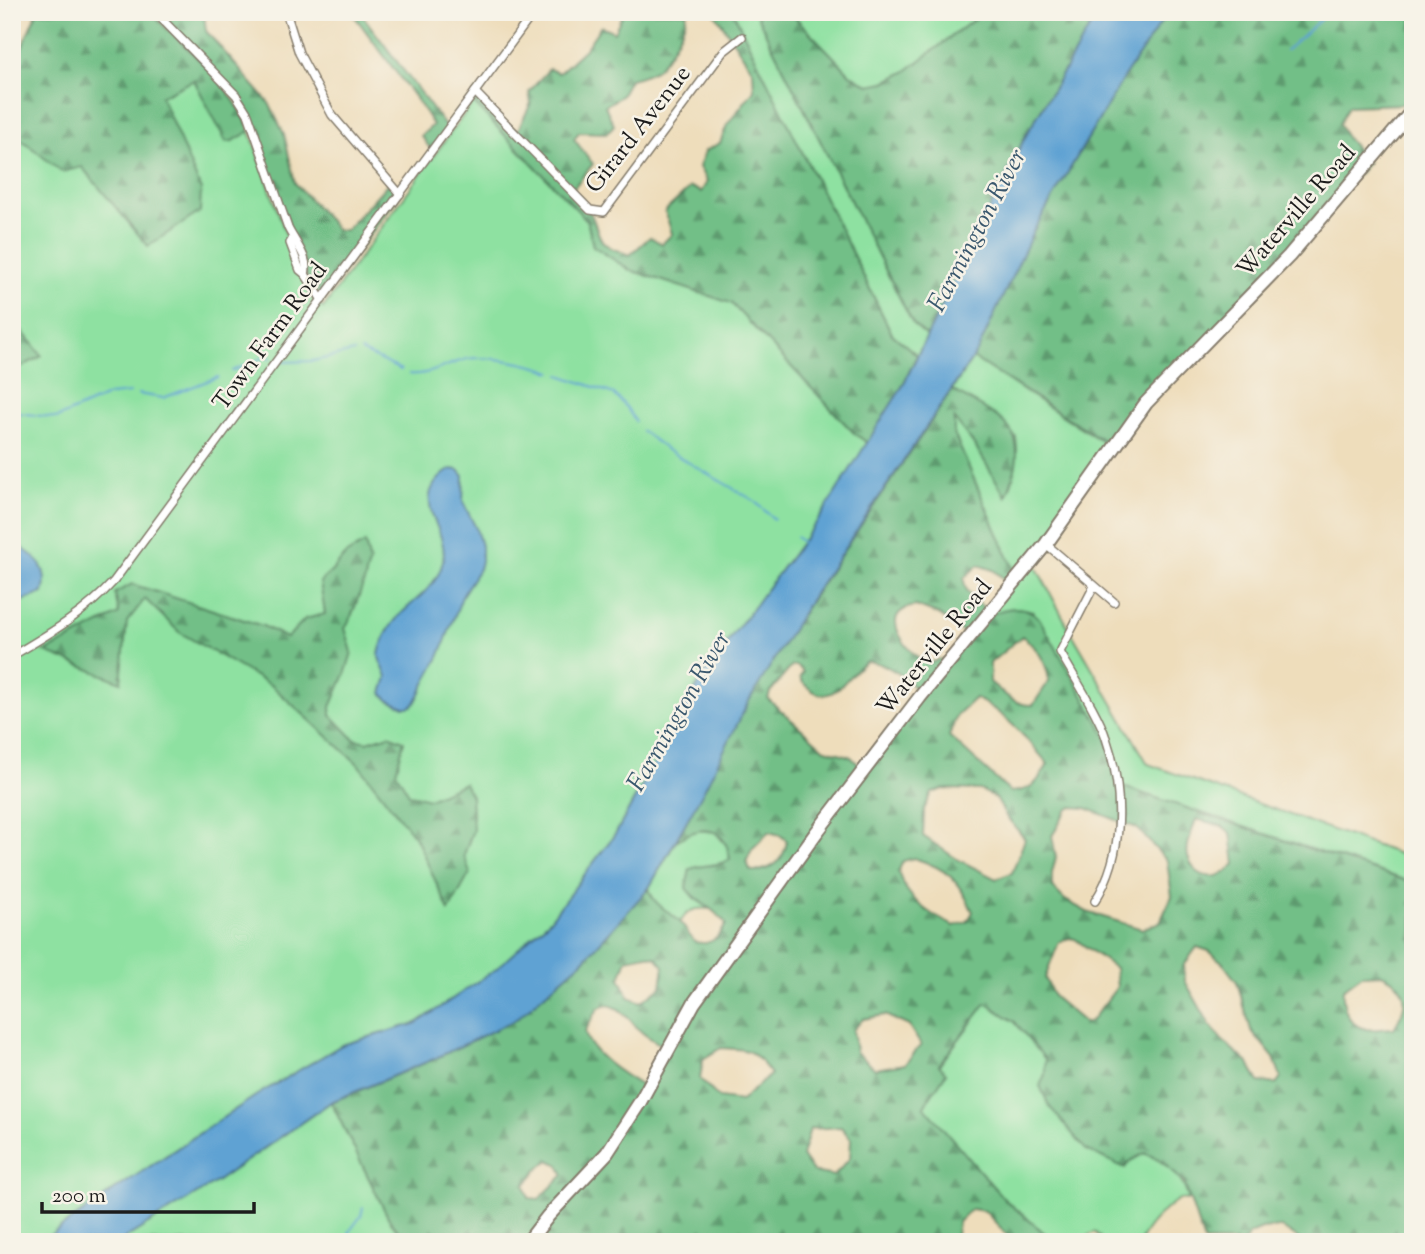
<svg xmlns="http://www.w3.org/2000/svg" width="1425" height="1254" viewBox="0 0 1425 1254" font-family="'Sorts Mill Goudy',serif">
<defs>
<pattern id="forest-firs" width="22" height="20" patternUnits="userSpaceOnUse" patternTransform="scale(1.75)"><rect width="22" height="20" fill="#72bf87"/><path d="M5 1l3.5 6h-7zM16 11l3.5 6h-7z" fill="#5d9a6e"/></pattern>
</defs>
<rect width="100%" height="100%" fill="#f7f3e8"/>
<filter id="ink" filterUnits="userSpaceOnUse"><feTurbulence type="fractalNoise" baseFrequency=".0143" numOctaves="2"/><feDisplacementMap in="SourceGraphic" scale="14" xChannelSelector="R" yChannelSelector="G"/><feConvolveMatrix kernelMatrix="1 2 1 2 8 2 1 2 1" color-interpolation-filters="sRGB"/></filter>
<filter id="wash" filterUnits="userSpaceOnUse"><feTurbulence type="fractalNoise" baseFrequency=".00686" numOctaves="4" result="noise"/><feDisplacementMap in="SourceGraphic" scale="28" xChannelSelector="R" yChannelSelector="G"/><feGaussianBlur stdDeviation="1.57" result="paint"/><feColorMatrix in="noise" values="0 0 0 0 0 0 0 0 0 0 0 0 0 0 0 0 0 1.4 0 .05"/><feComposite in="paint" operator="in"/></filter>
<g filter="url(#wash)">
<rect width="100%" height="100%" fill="#edb"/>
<!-- grass -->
<g fill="#8ee1a1" stroke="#557e5e" stroke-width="2">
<polygon points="37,12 150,12 245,117 299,272 311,297 323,308 473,102 587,220 593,246 630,270 731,303 855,434 868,443 819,519 705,672 616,833 550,920 497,969 417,1023 342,1045 257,1095 113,1191 40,1242 12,1242 12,372 41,356 12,318 12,70"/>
<polygon points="733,12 755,12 913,324 927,336 917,355 892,334"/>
<polygon points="790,12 984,12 905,72 885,82 869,85 851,75"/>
<path d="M973,358L1106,444L1107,450L1033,561L1070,630L1148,764L1413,859V883L1117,785L1033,611C1015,605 1004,610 987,616L1018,579L954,434V418L976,447L1006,496C1015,479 1018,457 1016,437L985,409L952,390Z"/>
<path d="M695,830L715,832L729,848L730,860C719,867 704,863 690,870L686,888L694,898L710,909C696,907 687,910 680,923C669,913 651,903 649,888L676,841Z"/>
<path d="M986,1003L1015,1022L1046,1059L1045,1074L1130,1161L1144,1153C1168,1163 1182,1176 1189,1200L1179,1199C1165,1208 1147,1226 1140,1242H1104L1095,1232L1078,1242H1055L1003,1198L923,1106L946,1073L939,1066Z"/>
<polygon points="331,1102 389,1219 407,1242 119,1242 216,1182"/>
</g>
<!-- forest -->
<g fill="url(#forest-firs)" stroke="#476e52" stroke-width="2" fill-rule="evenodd">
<path d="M37,12H150C183,46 234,86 250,131L233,141L226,142L194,80L161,96L201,190L200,212L148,246L82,167L62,172L12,132V70Z"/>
<polygon points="155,12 206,12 204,14 206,31 269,103 284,134 295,183 337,230 346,230 389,182 400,194 322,300 305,274 307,268 293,238 248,114 235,95"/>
<polygon points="349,12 360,12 448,130 432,151 421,136 433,125 421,106 356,18"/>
<path d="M624,12H687C685,25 681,32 675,43C661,67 659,72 630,79L621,96L605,106L614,125L607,133L579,132L574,139L593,164L571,191C578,198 587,205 590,212C604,242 594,243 630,255L650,237L662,244L672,234L665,211L691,187L701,192L707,182L699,167L705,151L720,143L727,125L754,90L753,71L714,12H733L892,334L917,355L902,387L868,443L855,434L731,303L630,270L593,246L587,220L473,102L475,92L516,134L531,103L529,92L549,69L559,73L585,49L601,26L614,32Z"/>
<polygon points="755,12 790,12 851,75 869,85 885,82 905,72 984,12 1099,12 1025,137 927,336 913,324"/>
<polygon points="1168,12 1413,12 1413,101 1405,104 1348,106 1339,124 1346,137 1368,163 1107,450 1106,444 1101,439 973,358 1034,230 1124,77"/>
<polygon points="12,318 42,356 12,372"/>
<path d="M952,390C1006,421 1034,428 1006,497L976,447L954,419V434L1018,579L1012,586L993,570L978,565L964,578C963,594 979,603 990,613L989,615C1006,607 1025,603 1039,618L1106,736L1117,785L1413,883V1242H1303L1281,1227L1262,1229L1250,1234L1244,1242H1204L1184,1182L1159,1159L1145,1153L1130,1161L1125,1168L1086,1150L1049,1106L1040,1086L1045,1074V1059L1015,1022L986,1003L939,1065L946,1073L924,1106L1003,1198L1055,1242H1013L985,1211L971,1209L958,1222L955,1242H407L389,1219L331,1102L434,1059L515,1020L583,961L649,888C652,905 670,911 681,923C686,930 689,936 695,942C711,946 719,938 726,924C715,908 697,903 686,888L690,869C704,864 719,867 730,859C725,825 701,824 676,841C702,794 723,745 750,699C812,593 884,493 952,390ZM916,606L939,615L969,637L949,662L940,659L927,664C908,653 874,612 916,606ZM1022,636C1037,647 1047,663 1049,681L1033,705C1015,706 1003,693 990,682V663ZM867,661C891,664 906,678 921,695L864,770L851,757L823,748L768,699L770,692L792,666H798L803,672L800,677C802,683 805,685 810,689C836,709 848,670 867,661ZM975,698C1006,713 1026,738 1048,764C1037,783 1034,790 1010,792L949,736L957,715ZM943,789L980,790L996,798L1006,816L1025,839L1012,873L996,879L957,859L923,836L924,809L932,793ZM1072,807L1086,808L1137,828L1167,861L1172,896L1160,922L1142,929L1087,912L1065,900L1052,887V873L1056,857L1052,836L1067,810ZM1196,819L1222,826L1231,833L1235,864C1220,882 1196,881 1188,857C1185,846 1193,830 1196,819ZM769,832L780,835L787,841C784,861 771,872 751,871L746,862L752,849ZM914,858C948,869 958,879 973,912L967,922L954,926C928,914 907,899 898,872L903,861ZM1069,938L1075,939L1115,968L1117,987L1091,1021L1085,1023L1054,997L1045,978L1059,942ZM1197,947L1209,951L1222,962L1237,982L1251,1030L1274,1058L1281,1077L1276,1084L1259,1082L1249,1064L1222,1040L1210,1025L1185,981L1184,965ZM646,955L656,957L664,966L661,987L641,1002L629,997L620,978L627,959ZM1382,974C1410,987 1409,1005 1394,1028C1386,1028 1374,1031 1366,1029C1347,1026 1342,1004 1343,989L1362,975ZM605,1005C623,1005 631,1024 644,1034C652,1040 660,1044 668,1049L647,1089C627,1077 589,1055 585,1031L598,1009ZM885,1015L909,1026L921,1045L905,1064L875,1069L856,1052L853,1030L863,1019ZM721,1048C752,1050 752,1049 771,1074L741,1101L719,1098L700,1079L703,1059ZM841,1127L851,1139L850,1158L834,1176L813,1172L802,1156L810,1129ZM549,1160L559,1165L564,1175L539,1199L529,1198L525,1185L536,1171Z"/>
<path d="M365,543L370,563C365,571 367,577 363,585C357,600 354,614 345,628L352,652L346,672L331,707V715L354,739L367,742L389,735L404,741L396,772L409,794L429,799L464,783L471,796L473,830L464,855L470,873L449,911L417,840L357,763L272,686L179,632L145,599L127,622L121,682L45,652L119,614L115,593L132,584L263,626L287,638L305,619L325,614L320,582L332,571L345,555Z"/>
</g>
<!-- water -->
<g fill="#5ea2d3" stroke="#3d5f78" stroke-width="2">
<polygon points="1099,12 1168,12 1124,77 1034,230 978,350 812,597 749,701 703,792 649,888 583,961 515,1020 434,1059 331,1102 216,1182 119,1242 40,1242 113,1191 257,1095 342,1045 417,1023 496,969 550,920 616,833 705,672 819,519 902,387 1025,137"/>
<path d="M451,469L459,470L464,476L463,502L476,528L481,546V561L479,569L463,594L440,655L415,703L410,707H404L388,700L382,693L387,677C385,671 380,663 379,657C379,652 381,646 383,642C396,604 435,598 443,561C450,527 404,499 451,469Z"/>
<path d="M19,546C38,558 50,570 43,593L12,605V547Z"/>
</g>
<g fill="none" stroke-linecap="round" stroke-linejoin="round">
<!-- stream -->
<g stroke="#5ea2d3" stroke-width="2">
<polyline points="1286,50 1329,12"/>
<polyline points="361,351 401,370"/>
<polyline points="283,362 313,361 354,352"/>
<polyline points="232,371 265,357 271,358"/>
<path d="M409,374C431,376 446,364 467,359C488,355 532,364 552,372"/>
<polyline points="560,375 614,394 627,408 635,421"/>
<polyline points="138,394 163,398 218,377"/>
<polyline points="12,412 57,418 109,395 130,393"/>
<polyline points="642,431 667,450 753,500 774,519"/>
<polyline points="796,537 803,543"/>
<polyline points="357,1242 349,1232 361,1216 363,1207"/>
</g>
</g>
</g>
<g filter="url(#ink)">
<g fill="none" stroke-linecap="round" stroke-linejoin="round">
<!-- minor casing -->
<g stroke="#857c6c" stroke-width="10">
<g id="minor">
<path d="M155,12L236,95L248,114L288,228C294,241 310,258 305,274"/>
<polyline points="287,15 299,53 332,115 400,194"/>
<polyline points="475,92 590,210 604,212 723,52 742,37"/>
<polyline points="293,238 290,243 300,270 305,274 322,300"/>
<polyline points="1046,544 1114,602"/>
<path d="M1094,586L1060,652C1074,677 1098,713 1106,738C1124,790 1125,854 1095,901"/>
<path d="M12,656C49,634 84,614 114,581L534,12"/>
</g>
</g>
<!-- trunk casing -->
<g stroke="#857c6c" stroke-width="16">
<polyline id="trunk" points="528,1242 548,1216 607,1153 640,1102 694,1003 816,833 920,697 1046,544 1146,403 1289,256 1413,110"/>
</g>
<!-- minor -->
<use href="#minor" stroke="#fff" stroke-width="7"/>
<!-- trunk -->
<use href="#trunk" stroke="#fff" stroke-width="12"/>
</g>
</g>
<g text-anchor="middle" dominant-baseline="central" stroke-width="5" stroke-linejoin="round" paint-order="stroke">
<!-- street labels -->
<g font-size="24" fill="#1c1c1c" stroke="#f7f3e8">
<text transform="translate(639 130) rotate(-52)">Girard Avenue</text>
<text transform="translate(1297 212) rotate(-49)">Waterville Road</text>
<text transform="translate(271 337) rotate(-54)">Town Farm Road</text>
<text transform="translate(935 648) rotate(-51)">Waterville Road</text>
</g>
<!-- water labels -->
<g font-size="26" font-style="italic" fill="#3a586e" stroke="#f7f3e8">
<text transform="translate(978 231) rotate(-62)">Farmington River</text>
<text transform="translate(680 712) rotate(-60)">Farmington River</text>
</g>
</g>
<!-- margin -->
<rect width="1425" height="1254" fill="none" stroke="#f7f3e8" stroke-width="42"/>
<!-- scale -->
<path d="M42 1202v10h212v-10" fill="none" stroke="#1c1c1c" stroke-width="3.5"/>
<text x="52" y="1202" font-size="21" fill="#1c1c1c" stroke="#f7f3e8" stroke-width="5" paint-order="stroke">200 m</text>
</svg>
